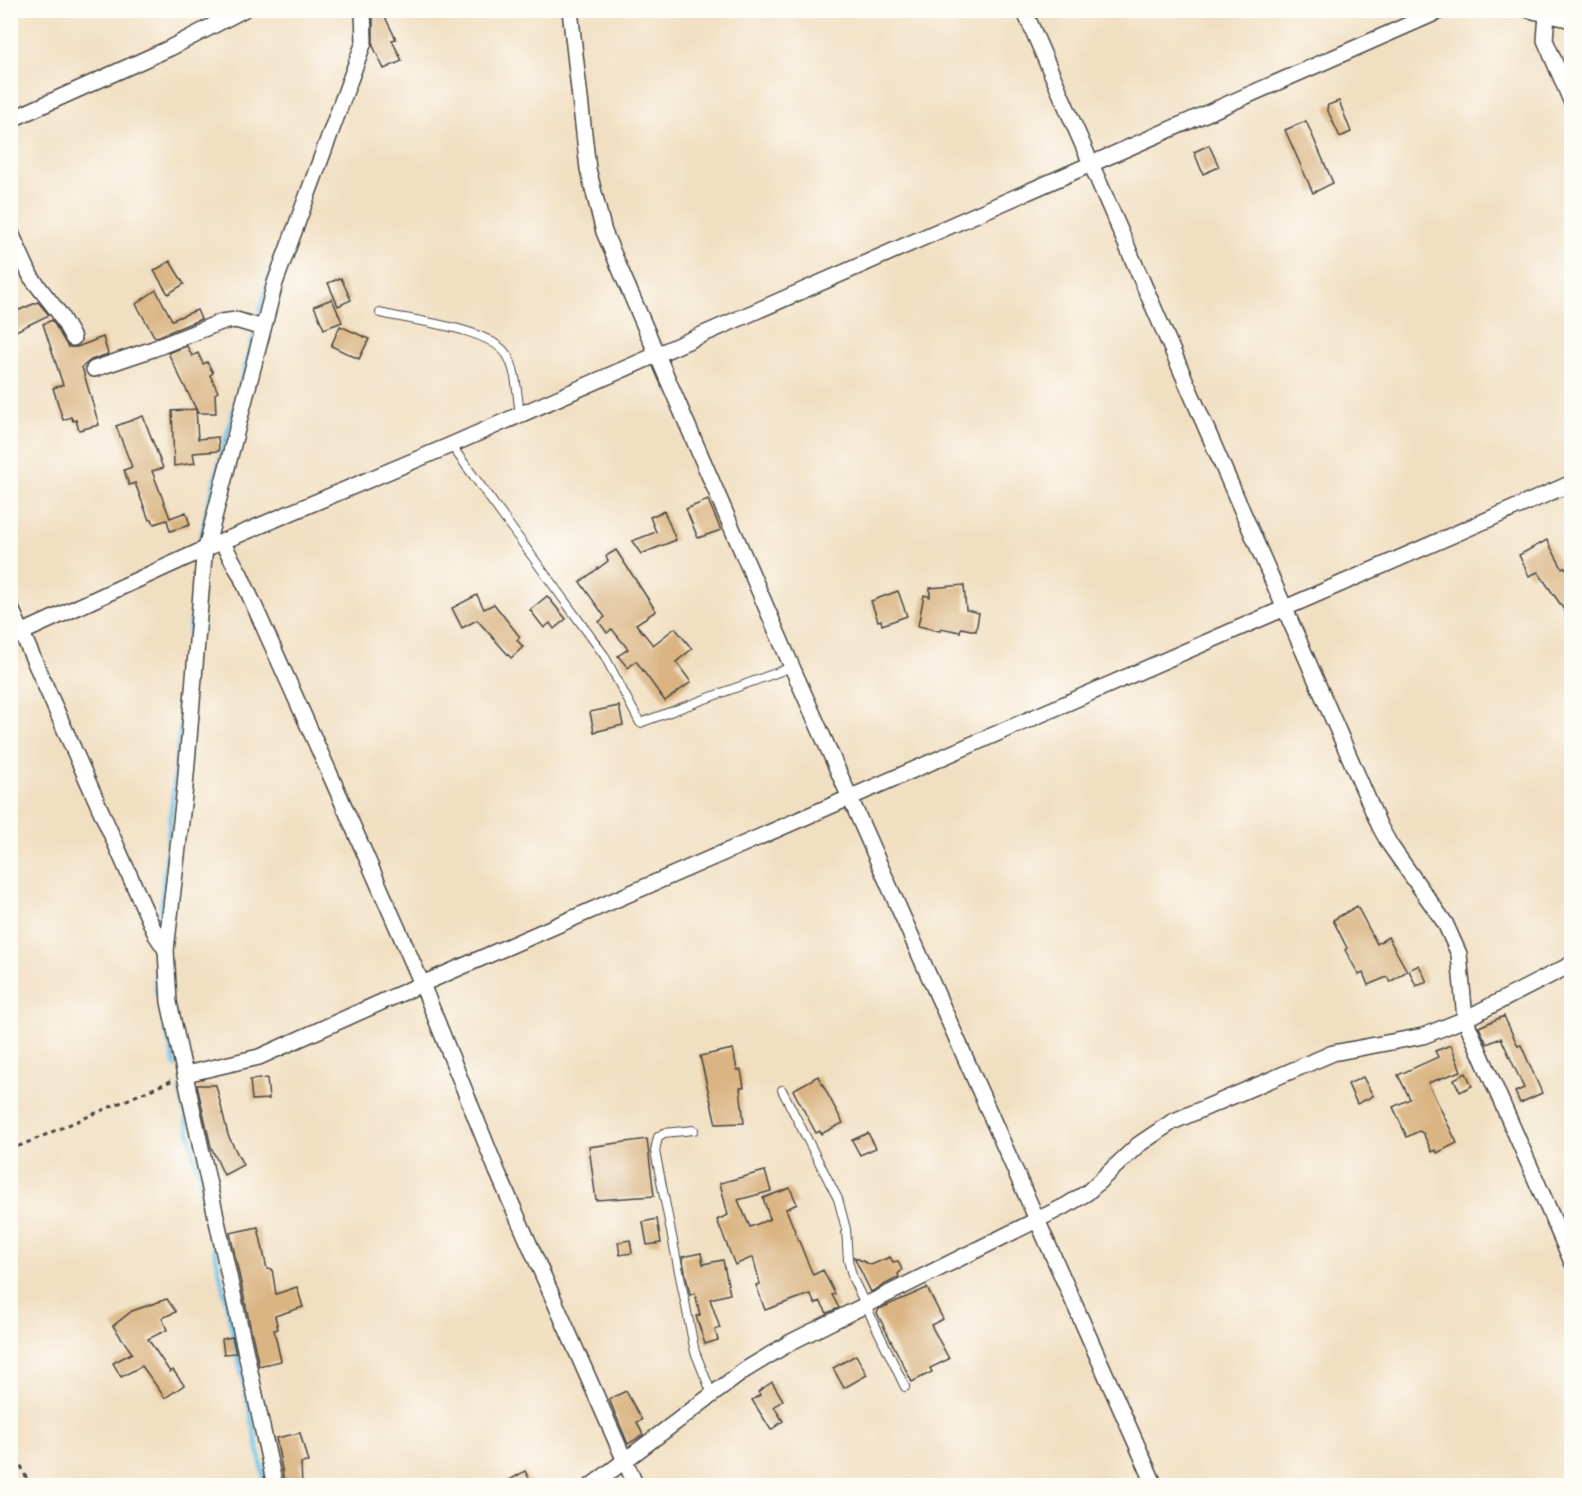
<svg xmlns="http://www.w3.org/2000/svg" width="1582" height="1496" viewBox="0 0 1582 1496" font-family="Pangolin,sans-serif">
<rect width="100%" height="100%" fill="#fdfcf7"/>
<filter id="ink" filterUnits="userSpaceOnUse"><feTurbulence type="fractalNoise" baseFrequency=".0167" numOctaves="2"/><feDisplacementMap in="SourceGraphic" scale="12" xChannelSelector="R" yChannelSelector="G"/><feConvolveMatrix kernelMatrix="1 2 1 2 8 2 1 2 1" color-interpolation-filters="sRGB"/></filter>
<filter id="wash" filterUnits="userSpaceOnUse"><feTurbulence type="fractalNoise" baseFrequency=".008" numOctaves="4" result="noise"/><feDisplacementMap in="SourceGraphic" scale="24" xChannelSelector="R" yChannelSelector="G"/><feGaussianBlur stdDeviation="1.35" result="paint"/><feColorMatrix in="noise" values="0 0 0 0 0 0 0 0 0 0 0 0 0 0 0 0 0 1.4 0 .05"/><feComposite in="paint" operator="in"/></filter>
<g filter="url(#wash)">
<rect width="100%" height="100%" fill="#f1dfc1"/>
<g fill="none" stroke-linecap="round" stroke-linejoin="round">
<!-- stream -->
<g stroke="#6dc4ea" stroke-width="4.5">
<polyline points="355,10 356,20"/>
<polyline points="201,538 208,505 271,271 331,111"/>
<polyline points="159,926 191,619"/>
<polyline points="156,963 156,989 175,1066"/>
<polyline points="180,1090 266,1486"/>
</g>
</g>
<g id="blocks">
<!-- building -->
<g fill="#dab583">
<polygon points="373,10 379,10 381,14 386,11 386,19 396,39 392,40 402,61 384,69 373,46"/>
<polygon points="1339,101 1351,132 1340,137 1327,109 1328,105"/>
<polygon points="1306,121 1333,183 1313,193 1285,130"/>
<polygon points="1209,145 1219,167 1203,174 1194,152"/>
<polygon points="170,261 184,284 168,294 154,271"/>
<polygon points="341,278 351,300 338,306 328,283"/>
<polygon points="156,290 172,320 197,310 201,319 157,337 154,336 136,304"/>
<polygon points="332,299 342,322 324,329 314,306"/>
<polygon points="38,302 49,315 16,331 10,314"/>
<polygon points="52,320 68,347 77,347 103,337 108,354 91,360 82,367 99,425 79,430 76,420 73,421 71,417 63,420 53,388 63,385 43,324"/>
<polygon points="340,326 369,339 359,359 331,346"/>
<polygon points="187,346 192,356 198,353 203,364 207,362 213,373 210,375 218,392 215,394 216,413 198,413 168,353"/>
<polygon points="196,409 198,439 218,437 219,451 193,453 195,463 174,466 172,411"/>
<polygon points="143,416 163,468 152,471 170,518 186,512 190,525 170,531 167,520 154,524 152,519 149,520 135,483 129,485 124,470 132,467 116,426"/>
<polygon points="708,500 721,530 698,538 686,509"/>
<polygon points="664,511 676,540 641,554 632,541 656,532 650,517"/>
<polygon points="1547,540 1562,568 1565,567 1572,576 1572,621 1538,572 1529,576 1519,555"/>
<polygon points="616,550 656,611 636,624 653,645 675,628 692,649 676,662 691,682 665,701 636,661 628,668 618,656 628,649 612,629 607,633 599,622 605,617 580,582 608,561 606,556"/>
<polygon points="964,585 966,610 979,613 976,631 961,628 960,632 941,628 940,631 918,626 924,595 930,597 930,588"/>
<polygon points="898,591 907,616 882,625 881,620 878,621 871,601"/>
<polygon points="477,595 484,609 494,604 520,637 517,640 523,647 511,658 477,620 462,628 452,608"/>
<polygon points="547,596 566,619 554,629 550,623 544,628 530,610"/>
<polygon points="619,706 623,725 594,732 590,712"/>
<polygon points="1357,906 1377,944 1388,937 1407,971 1390,982 1387,977 1368,985 1363,973 1359,975 1345,950 1347,948 1333,920"/>
<polygon points="1419,965 1427,982 1416,986 1409,970"/>
<polygon points="1504,1016 1518,1046 1521,1045 1542,1093 1520,1103 1515,1092 1524,1088 1501,1038 1487,1044 1479,1027"/>
<polygon points="1451,1045 1461,1071 1428,1083 1457,1143 1437,1153 1436,1150 1432,1152 1423,1133 1419,1131 1407,1137 1393,1107 1410,1099 1398,1075 1438,1057 1435,1051"/>
<polygon points="733,1049 737,1070 741,1070 744,1087 740,1088 744,1123 716,1124 700,1056"/>
<polygon points="1466,1073 1472,1086 1460,1092 1454,1079"/>
<polygon points="818,1076 843,1123 821,1134 820,1131 816,1133 793,1090"/>
<polygon points="1363,1077 1373,1096 1357,1104 1348,1084"/>
<polygon points="267,1078 269,1099 252,1100 250,1080"/>
<polygon points="197,1085 216,1085 228,1135 243,1165 224,1175 211,1147"/>
<polygon points="868,1133 876,1148 860,1155 852,1140"/>
<polygon points="647,1139 654,1196 596,1200 589,1147"/>
<polygon points="765,1171 771,1191 738,1200 750,1227 770,1219 763,1198 790,1188 797,1204 786,1209 805,1256 813,1275 823,1270 835,1294 832,1295 839,1308 827,1313 820,1301 815,1304 810,1294 765,1310 756,1285 760,1284 753,1257 735,1265 717,1220 728,1215 720,1183"/>
<polygon points="657,1219 661,1243 647,1245 643,1222"/>
<polygon points="258,1227 267,1269 272,1269 276,1294 297,1287 303,1307 275,1316 278,1329 274,1330 281,1361 259,1366 230,1233"/>
<polygon points="630,1240 632,1253 620,1255 618,1242"/>
<polygon points="701,1253 703,1264 723,1260 730,1294 710,1299 720,1328 715,1330 718,1340 705,1344 696,1316 700,1315 695,1293 690,1295 682,1257"/>
<polygon points="854,1257 871,1265 890,1257 893,1262 898,1261 902,1270 898,1274 899,1277 871,1292"/>
<polygon points="927,1288 943,1319 931,1325 949,1359 930,1368 932,1372 912,1382 877,1313 879,1309"/>
<polygon points="167,1299 176,1312 162,1318 167,1330 148,1339 170,1372 173,1370 184,1385 165,1398 142,1366 121,1377 113,1363 132,1353 113,1326 132,1311"/>
<polygon points="232,1337 236,1353 224,1354 222,1339"/>
<polygon points="856,1355 867,1375 844,1388 833,1368"/>
<polygon points="772,1382 783,1400 774,1407 783,1421 771,1430 752,1400 760,1395 758,1392"/>
<polygon points="626,1391 642,1420 637,1422 643,1435 628,1444 609,1399"/>
<polygon points="300,1433 308,1462 301,1463 302,1485 285,1485 276,1438"/>
<polygon points="525,1471 533,1485 501,1485"/>
</g>
</g>
</g>
<g filter="url(#ink)">
<use href="#blocks" fill-opacity="0" stroke="#494642" stroke-width="1.5"/>
<g fill="none" stroke-linecap="round" stroke-linejoin="round">
<!-- service casing -->
<g stroke="#494642" stroke-width="10">
<g id="service">
<path d="M380,313C411,321 489,327 507,355C517,371 517,396 520,414"/>
<polyline points="451,445 604,655 640,723 792,667"/>
<polyline points="782,1090 838,1199 846,1229 848,1260 853,1279 905,1387"/>
<polyline points="694,1130 664,1133 658,1137 655,1151 695,1352 712,1394"/>
</g>
</g>
<!-- minor casing -->
<g stroke="#494642" stroke-width="18">
<g id="minor">
<polyline points="570,10 588,169 604,232 792,667 1155,1486"/>
<polyline points="1024,10 1380,827 1390,845 1445,923 1459,954 1465,1019 1572,1262"/>
<polyline points="1529,10 1572,20"/>
<polyline points="1547,15 1545,40 1572,103"/>
<polyline points="10,120 170,48 243,10"/>
<polyline points="10,231 31,277 59,313 73,338"/>
<polyline points="94,369 153,349 221,322 236,320 263,328"/>
<polyline points="222,542 240,574 333,781 422,984 497,1171 636,1486"/>
<polyline points="10,606 156,935 166,950"/>
<polyline points="10,638 207,548 451,445 1442,10"/>
<polyline points="186,1074 259,1057 422,984 1572,483"/>
<polyline points="275,1486 169,1002 166,950 185,787 204,556 275,283 364,42 363,10"/>
<polyline points="591,1486 745,1370 791,1342 1067,1205 1088,1192 1138,1145 1172,1122 1333,1053 1423,1036 1465,1019 1572,964"/>
</g>
</g>
<!-- path -->
<g stroke="#494642" stroke-width="3" stroke-dasharray="4.5 4.5" stroke-linecap="butt">
<polyline points="10,1150 173,1080"/>
<polyline points="10,1441 30,1486"/>
</g>
<!-- service -->
<use href="#service" stroke="#fff" stroke-width="8"/>
<!-- minor -->
<use href="#minor" stroke="#fff" stroke-width="15"/>
</g>
</g>
<!-- margin -->
<rect width="1582" height="1496" fill="none" stroke="#fdfcf7" stroke-width="36"/>
</svg>
